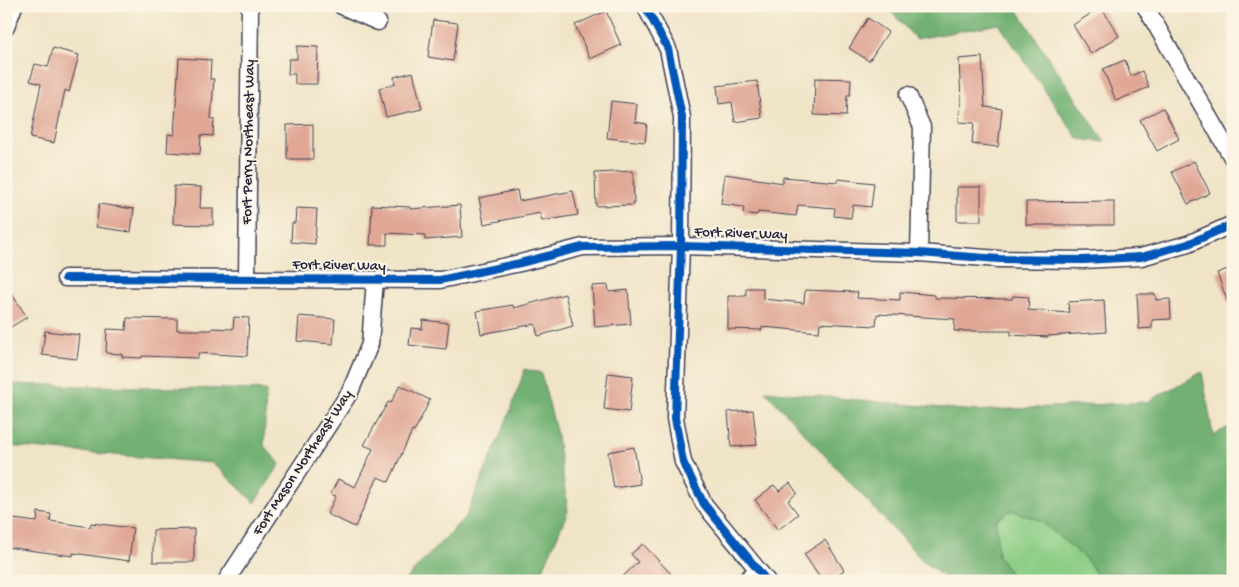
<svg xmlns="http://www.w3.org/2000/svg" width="1239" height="587" viewBox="0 0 1239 587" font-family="'Gochi Hand',sans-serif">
<rect width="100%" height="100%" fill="#fcf5e5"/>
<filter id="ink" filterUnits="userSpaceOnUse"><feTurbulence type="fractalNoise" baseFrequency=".02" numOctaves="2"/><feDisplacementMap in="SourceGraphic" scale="10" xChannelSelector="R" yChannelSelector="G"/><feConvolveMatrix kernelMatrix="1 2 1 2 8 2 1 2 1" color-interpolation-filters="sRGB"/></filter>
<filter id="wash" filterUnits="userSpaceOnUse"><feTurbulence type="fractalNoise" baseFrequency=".0096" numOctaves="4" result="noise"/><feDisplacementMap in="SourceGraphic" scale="20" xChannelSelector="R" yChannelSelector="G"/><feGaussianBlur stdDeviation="1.12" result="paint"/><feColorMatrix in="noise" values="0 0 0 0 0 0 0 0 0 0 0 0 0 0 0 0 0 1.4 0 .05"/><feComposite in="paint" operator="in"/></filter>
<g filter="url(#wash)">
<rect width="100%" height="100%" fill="#f0e4c7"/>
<!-- green -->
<polygon fill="#8dce86" stroke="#587860" points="1011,510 1041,521 1087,560 1101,581 1016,581 998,556 996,520"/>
<!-- forest -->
<g fill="#72b173" stroke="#4a6a57">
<polygon points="886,6 1015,6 1046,54 1105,142 1078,139 999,24 916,39"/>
<polygon points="525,369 541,373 556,431 568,511 538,581 404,581 466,516 508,417"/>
<polygon points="1202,372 1213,435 1233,425 1233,581 1101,581 1087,560 1041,521 1011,510 996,520 998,556 1016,581 949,581 925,563 765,391 974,411 1147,402"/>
<polygon points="6,384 266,390 264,446 280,464 255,503 213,463 6,446"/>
</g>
<g id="blocks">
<!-- building -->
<g fill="#e0a796">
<polygon points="1101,7 1119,36 1091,54 1073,25"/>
<polygon points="606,11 621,45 590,59 575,25"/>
<polygon points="868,18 888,32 869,61 849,48"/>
<polygon points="433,20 458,23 453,61 428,57"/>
<polygon points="297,46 318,47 317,84 295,84 295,74 288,74 289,59 297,59"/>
<polygon points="53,48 79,55 69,92 65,90 54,143 30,138 41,84 30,81 35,64 48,67"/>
<polygon points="982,57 985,107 1002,109 998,147 972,144 974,123 959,122 961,102 959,59"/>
<polygon points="179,58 211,60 210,79 214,79 211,119 214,119 213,136 201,135 200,154 167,152 168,134 174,135"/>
<polygon points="1125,60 1131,76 1142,71 1149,87 1116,101 1103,69"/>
<polygon points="413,72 422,109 386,117 379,88 395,84 394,77"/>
<polygon points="815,78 851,79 850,95 847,95 846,116 814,115"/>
<polygon points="757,81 762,118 735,122 732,102 719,104 717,86"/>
<polygon points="611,101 637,104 635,122 647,124 645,142 607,138"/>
<polygon points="1163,108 1179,139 1157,151 1140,120"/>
<polygon points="313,124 313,159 287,159 287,125"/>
<polygon points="1194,161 1210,193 1188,204 1172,172"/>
<polygon points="633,171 634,205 596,206 595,173"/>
<polygon points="725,174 783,183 783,177 838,182 838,179 874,183 871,207 853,205 851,218 834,216 835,208 798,205 796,216 758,212 757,215 743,213 744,207 721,204"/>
<polygon points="174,186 201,187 200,208 213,208 213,225 173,224"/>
<rect x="957" y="187" width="24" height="34"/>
<polygon points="517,190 519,201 573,191 578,215 542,221 540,213 484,224 479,198"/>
<polygon points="1114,201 1114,225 1026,225 1026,202"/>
<polygon points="99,204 134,209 131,232 96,227"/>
<polygon points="372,205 410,207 410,209 460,205 462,237 425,240 425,235 387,233 387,245 370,245"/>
<polygon points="296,208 317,209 315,244 291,242 292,223 295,223"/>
<polygon points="1233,267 1233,310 1231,311 1217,273"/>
<polygon points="6,285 27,317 6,330"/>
<polygon points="608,285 609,292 628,290 631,324 595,327 592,286"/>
<polygon points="746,288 763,288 763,299 804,303 805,290 858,292 857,298 900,300 900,292 935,295 935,298 1012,299 1013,296 1029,297 1028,310 1069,313 1068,302 1104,300 1106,332 1048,336 1048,337 1011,335 1011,331 954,331 955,319 877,314 876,326 820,323 819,332 762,327 762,330 728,329 728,296 746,296"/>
<polygon points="565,294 573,326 538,336 535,324 481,334 477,311 513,305 514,308"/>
<polygon points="1137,294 1155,294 1156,300 1170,299 1171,319 1152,320 1152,328 1139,329"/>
<polygon points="299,316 335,319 333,344 297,341"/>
<polygon points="234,317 249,318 247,356 198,353 198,358 142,356 142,358 122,357 122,354 106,353 107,329 126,330 127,318 177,319 177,330 212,330 212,328 233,329"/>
<polygon points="423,320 449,323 446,349 409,345 411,328 422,329"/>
<polygon points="45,331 80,335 77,359 42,355"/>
<polygon points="608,373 633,376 629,412 604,409"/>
<polygon points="400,385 430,400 414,432 412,431 389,482 378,477 355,527 327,514 336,496 331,494 338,479 355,487 373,449 364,445 388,402 391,403"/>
<polygon points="753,410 757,445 731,447 728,412"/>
<polygon points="634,447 640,484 614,488 608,452"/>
<polygon points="790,483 797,493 788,501 798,514 778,530 755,500 774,485 779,491"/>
<polygon points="38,512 51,514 50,521 90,527 91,523 133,528 129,561 73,553 73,556 6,547 6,518 37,522"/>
<polygon points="194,529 194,562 153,562 153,530"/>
<polygon points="825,540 844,570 827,581 822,581 804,554"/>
<polygon points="643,544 671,574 664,581 618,581 638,562 631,554"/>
</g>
</g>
</g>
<g filter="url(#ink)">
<use href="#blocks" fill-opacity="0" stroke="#413f50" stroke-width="1"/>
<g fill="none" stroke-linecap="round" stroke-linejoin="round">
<!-- minor casing -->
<g stroke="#413f50" stroke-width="19">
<g id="minor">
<polyline points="342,6 378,22"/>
<polyline points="645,6 668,49 682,117 681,246 675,418 683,462 704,504 767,581"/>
<polyline points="1145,6 1233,159"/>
<polyline points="6,27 14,6"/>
<polyline points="908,95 922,127 919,253"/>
<polyline points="65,278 440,280 520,263 583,247 681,246 919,253 999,259 1083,260 1141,257 1188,244 1233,224"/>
<polyline points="247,278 250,6"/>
<polyline points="226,581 350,392 370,344 375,280"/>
<polyline points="745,581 758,570"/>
</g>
</g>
<!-- minor -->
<use href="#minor" stroke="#fff" stroke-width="16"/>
<!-- cycleway casing -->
<g stroke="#fcf5e5" stroke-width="11">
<g id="cycleway">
<polyline points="645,6 668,49 682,117 681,246 675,418 683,462 704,504 767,581"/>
<polyline points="65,278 440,280 520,263 583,247 681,246 919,253 999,259 1083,260 1141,257 1188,244 1233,224"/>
</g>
</g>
<!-- cycleway -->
<use href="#cycleway" stroke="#0057b8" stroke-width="8"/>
</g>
</g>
<g text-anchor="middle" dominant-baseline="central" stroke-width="4" stroke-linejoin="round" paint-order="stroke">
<!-- street labels -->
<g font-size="15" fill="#22223b" stroke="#fcf5e5">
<text transform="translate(249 142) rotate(-89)">Fort Perry Northeast Way</text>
<text transform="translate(741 234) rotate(2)">Fort River Way</text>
<text transform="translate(339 266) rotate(1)">Fort River Way</text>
<text transform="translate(303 463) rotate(-57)">Fort Mason Northeast Way</text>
</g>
</g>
<!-- margin -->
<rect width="1239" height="587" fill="none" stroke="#fcf5e5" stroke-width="25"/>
</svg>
